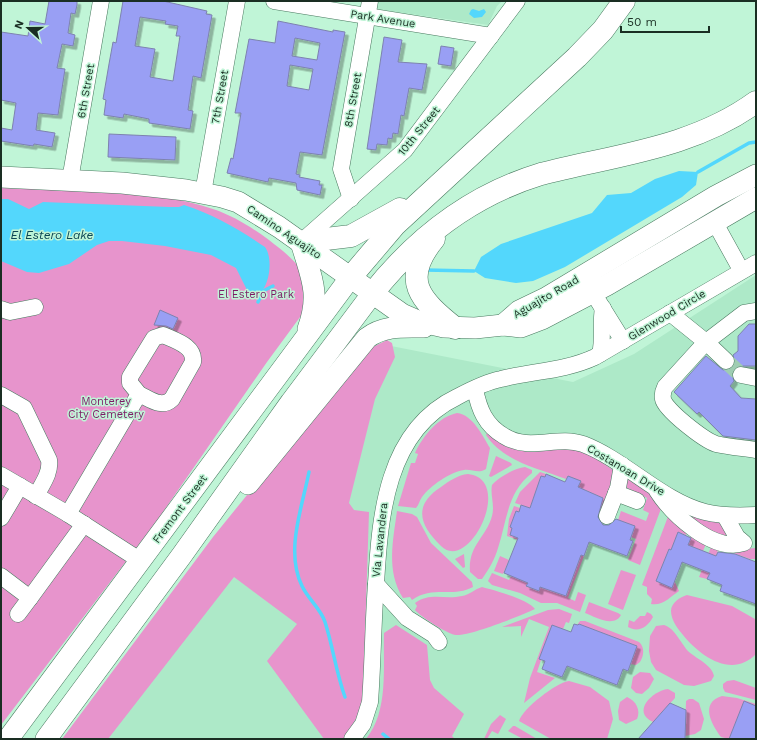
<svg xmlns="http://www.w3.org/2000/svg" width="757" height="740" viewBox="0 0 757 740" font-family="'Work Sans',sans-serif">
<defs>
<filter id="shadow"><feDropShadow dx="3.5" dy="3.5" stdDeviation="0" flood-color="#0004"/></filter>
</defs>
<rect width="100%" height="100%" fill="#c0f5d7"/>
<!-- built -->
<g fill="#ade9c8">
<polygon points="363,1 502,1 497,6 488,25 362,7"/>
<polygon points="756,275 756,739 65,739 371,342 573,382 634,354"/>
</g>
<!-- green -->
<g fill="#e794cc">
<path d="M1,188C68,191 150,187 213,209C234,216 251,227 269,240C280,249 292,257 300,269L306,309L267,362L156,522L1,725Z"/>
<path d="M387,340L392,343L395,357L375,399L349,503L354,510L369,512L363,697C359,714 354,726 343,739H324L267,661L297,624L234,577L108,739H62L213,537L371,342L375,346Z"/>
<path d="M457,413C473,415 482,435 490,448L486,469C479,474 472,469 464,470C450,472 430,486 422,497C419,501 419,505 416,508L398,506L411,463H415L418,454L415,453C423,436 438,417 457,413Z"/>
<path d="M487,433C504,448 521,454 544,451C550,450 557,447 563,447C581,448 598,459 613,470L614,476L603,514L598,512L603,498L578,487L581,481L568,476L566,479C538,468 504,462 486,435Z"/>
<polygon points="496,456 511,463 512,465 491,477 489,476"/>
<path d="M525,467L532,470V473C507,492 507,521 498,548C495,559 489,569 482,579H478L470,572C468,545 486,538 492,516C495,505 490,495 492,485C499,477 515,468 525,467Z"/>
<polygon points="540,472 546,474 545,477 541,476 530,508 515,503 520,492"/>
<path d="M468,474C515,479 469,574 441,546C419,525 413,505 441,487C449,481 458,475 468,474Z"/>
<polygon points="628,478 649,492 662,506 640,565 628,560 636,539 631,537 635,527 618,520 621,511 646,521 649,513 643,510 647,498 623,486"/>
<polygon points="514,506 520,508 519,512 516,511 510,527 512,528 510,535 518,538 518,540 507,536 509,519"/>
<path d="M397,511L412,514L417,517L431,543L472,582L473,587C452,598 433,585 412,600L410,597L403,598C386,571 393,541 397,511Z"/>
<polygon points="680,511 709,521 721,523 736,541 726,540"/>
<path d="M669,514L689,529L686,535L678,532L671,550L669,549L656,581L671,587L674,580L679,591C670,597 663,606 651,604L652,599L647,594V587L642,585Z"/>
<polygon points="692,532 708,539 703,551 688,545"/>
<polygon points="713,542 744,549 756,548 756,559 750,559 719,548 707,579 699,577"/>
<polygon points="464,554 465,567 463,568 455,559"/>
<polygon points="581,555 584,556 568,598 575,601 578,592 586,595 580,612 557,603 541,603 520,593 492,585 488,581 492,573 509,580 511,576 528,583 526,586 538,591 540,587 566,596"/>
<polygon points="500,556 509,560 503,574 494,571"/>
<polygon points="621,570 636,575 623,610 608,604"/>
<path d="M482,587C494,590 529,600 535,609C520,616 470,636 456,635C449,635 421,617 415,610L417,606L415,603C430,592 445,600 462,596C469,595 475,589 482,587Z"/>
<path d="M687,595L732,606L755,619L756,654C732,679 700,656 683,635C678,629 671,620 671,611C671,603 680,597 687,595Z"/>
<path d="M589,602L618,613L621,615C614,628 595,617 585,613Z"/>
<polygon points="559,609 572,614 569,623 566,622 563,629 552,625 539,659 541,660 537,672 555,678 524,703 530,678 549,627 529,619 521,637 521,626 502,627 548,610"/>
<path d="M647,612L651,614L653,617C648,627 638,633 628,627L629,620L634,622L640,616H645Z"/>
<path d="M580,621H585L639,642C645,647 644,656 640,662L636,665L630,664L637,646L579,624L577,625Z"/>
<path d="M396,625L427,645L430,680L434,688L464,714L452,736L455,739H366C389,711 383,667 384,633Z"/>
<path d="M664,625C675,628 681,644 689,652C697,659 712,665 714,676L711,681L694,686L684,685L656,670L651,662L649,651L650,636L656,626Z"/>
<polygon points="640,672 650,673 654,679 649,688 642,694 636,693 631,688 633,677"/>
<polygon points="734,680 756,688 756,700 725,692 723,688 723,684 727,681"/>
<path d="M569,681L590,687L609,701L613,719L607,739H551L519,721C522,709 557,682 569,681Z"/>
<path d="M668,689L675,693V698L653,722C631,712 652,691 668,689Z"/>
<path d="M722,696L737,698L756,704V706L744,702L729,739L721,737C712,725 699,703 722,696Z"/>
<path d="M627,697C636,701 641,710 637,719L626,724L619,720L618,711L620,702Z"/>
<polygon points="689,699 693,699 699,703 704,719 701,730 695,734 685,736 686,701"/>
<polygon points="500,715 506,719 498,734 492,731 487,739 484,739 491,724"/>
<polygon points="513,726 515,726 537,739 523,739 508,731"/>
</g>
<!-- water -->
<g fill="#53d7fc">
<polygon points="473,9 479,11 484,9 486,12 482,17 474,18 469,14 471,10"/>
<polygon points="679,171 698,172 696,185 682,197 565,267 533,281 516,283 485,278 474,271 481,257 501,244 592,213 607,195 631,193 655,179"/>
<path d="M1,199H8L29,209L43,202L169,207H179L184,205C213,214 240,230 265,247C273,258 270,284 260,293H255L247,290L236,268L211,255L165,246L122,241H109L97,245L69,264L39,273L27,272L1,261Z"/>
</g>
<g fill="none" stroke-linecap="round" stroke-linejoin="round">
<!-- stream -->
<g stroke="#53d7fc" stroke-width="3.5">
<polyline points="698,172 749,143 756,142"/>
<polyline points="425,270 474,271"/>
<polyline points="258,302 263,291 273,286"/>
<path d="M309,472C302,508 285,551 302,586C308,599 321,609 325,622C333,647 336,672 345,697"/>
<polyline points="383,734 389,739"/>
</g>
</g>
<!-- building -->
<g fill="#999ff4" stroke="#7d82af" fill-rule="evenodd" filter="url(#shadow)">
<polygon points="49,1 77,1 77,5 75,14 71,13 68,33 75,35 73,46 62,44 57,68 65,69 58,115 38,113 36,130 55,133 52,147 34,144 33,146 1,141 1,128 12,130 16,103 1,100 1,32 28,36 30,21 45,24"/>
<path d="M123,1H163L207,11L206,14L212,15L201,78L193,76L188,110L193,111L190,129L149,123V119L124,114L123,118L104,115L106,100L103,99L109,64L113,42L116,43ZM140,17L166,21L165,24L178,26L176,36H180L173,81L150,77L155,49L135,46Z"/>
<path d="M278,21L333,32V30L345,32L322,155L300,152L296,174L300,175L299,177L320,181L319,185H322L320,195L297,190L296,183L269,178L268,182L227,173L231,158L233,159L236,143L241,113H235L249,39L275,43ZM295,38L320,43L317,60L292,56ZM290,65L313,69L309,90L287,86Z"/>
<polygon points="384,37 402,40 398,62 427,64 422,90 409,88 404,116 401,115 398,134 393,133 392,139 388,138 387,145 377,144 376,150 367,149"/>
<polygon points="441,46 454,48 451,66 438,64"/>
<polygon points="109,134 176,137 175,160 108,157"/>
<polygon points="160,310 178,318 173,329 166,326 154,325"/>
<polygon points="749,324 756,324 756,366 738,366 734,368 732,374 734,381 730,386 741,398 756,399 756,440 723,436 699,412 697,414 674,392 706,356 723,370 733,368 735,363 733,355 738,351 738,336"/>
<polygon points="546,474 565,482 568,476 581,481 578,487 603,498 598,517 603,525 609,525 616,519 635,526 630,540 633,541 627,556 589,542 584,556 581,555 566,596 540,587 539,591 526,586 528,583 504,573 518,538 510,535 512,528 510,527 516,511 519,512 521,505 530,508 541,476 545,477"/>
<polygon points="678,532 691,538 688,545 716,556 718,552 735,554 756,562 756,604 720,591 722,585 707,579 710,573 682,562 672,588 656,581 669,549 671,550"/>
<polygon points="574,624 578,625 579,624 637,646 628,671 623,669 617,685 567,666 562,677 542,669 545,661 539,659 552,625 571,632"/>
<polygon points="744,701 756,706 756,739 729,739"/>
<polygon points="670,703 686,710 685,739 638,739"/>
</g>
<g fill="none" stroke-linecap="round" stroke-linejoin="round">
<!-- minor-tunnel -->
<polyline stroke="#9fcdb3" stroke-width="16" stroke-dasharray="16 8" stroke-linecap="butt" points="726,361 741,375"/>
<!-- minor casing -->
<g stroke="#48795f" stroke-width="17">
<g id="minor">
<polyline points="274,1 491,36"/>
<polyline points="70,180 101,1"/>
<polyline points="203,193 237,1"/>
<polyline points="351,199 341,169 370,1"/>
<polyline points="714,221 741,270"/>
<polyline points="301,242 405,150 517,1"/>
<polyline points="587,283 623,341"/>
<polyline points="1,309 10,312 35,307"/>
<path d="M670,313L706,342L665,387C663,391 662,394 663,399C665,410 704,440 716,444C729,447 743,448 756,450"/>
<path d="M600,354C604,338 600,324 603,308"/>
<polyline points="726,361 706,342 744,313 756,311"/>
<polyline points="741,375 756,378"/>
<path d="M475,389C479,409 485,425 504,436C529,452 557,435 583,444C625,460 662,501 705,512C722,516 739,516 756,515"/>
<path d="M1,395L24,408L49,460C51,473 42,484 36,496"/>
<polyline points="1,475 68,514 141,561"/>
<path d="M657,491C672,514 713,553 744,543L737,537L725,516"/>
<polyline points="616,493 637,501"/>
<path d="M68,514L139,394C150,399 162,409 172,399L193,362C195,346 176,341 163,335L154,338L130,377V383L139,394"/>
<polyline points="607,516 618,488 622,465"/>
<polyline points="1,518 20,486"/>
<polyline points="1,576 30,598 84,524"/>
<polyline points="376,584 407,618 434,635 439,642"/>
<polyline points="18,614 30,598"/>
<path d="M352,739L363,724L370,702C373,662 373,623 376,584C380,516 386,431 457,397C470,390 486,382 501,379C533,371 565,371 595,357L756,263"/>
</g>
</g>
<!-- major casing -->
<g stroke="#48795f" stroke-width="22">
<g id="major">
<polyline points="1,177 122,183 186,190 222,197 238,202 279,227 402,314 418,321 444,327 475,328 503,325 521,327 542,319 607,285 756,198"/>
<path d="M301,242C311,277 321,293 308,329"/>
<polyline points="503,325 519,311 546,298 716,196 756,175"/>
<path d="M248,484L367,338C384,325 404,327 424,327"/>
<polyline points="8,739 350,278"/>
<polyline points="46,739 182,555 291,402 372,294"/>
</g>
</g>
<!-- highway casing -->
<g stroke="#48795f" stroke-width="23">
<g id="highway">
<path d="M434,239C400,280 420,300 455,328"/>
<polyline points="301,242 351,236 400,209"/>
<polyline points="350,278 395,225 577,57 603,30 624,1"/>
<path d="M372,294C417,237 472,195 541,174C615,155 693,148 756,102"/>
</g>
</g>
<!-- minor -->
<use href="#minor" stroke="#fff" stroke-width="16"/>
<!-- major -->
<use href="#major" stroke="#fff" stroke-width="21"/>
<!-- highway -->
<use href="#highway" stroke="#fff" stroke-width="22"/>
</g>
<g text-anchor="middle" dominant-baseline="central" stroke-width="3" stroke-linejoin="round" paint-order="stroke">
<!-- street labels -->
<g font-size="11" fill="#1a2e23" stroke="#c0f5d7">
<text transform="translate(383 19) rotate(9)">Park Avenue</text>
<text transform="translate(86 91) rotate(-80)">6th Street</text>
<text transform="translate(220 97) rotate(-80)">7th Street</text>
<text transform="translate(353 100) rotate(-80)">8th Street</text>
<text transform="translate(419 131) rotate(-51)">10th Street</text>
<text transform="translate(284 232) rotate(34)">Camino Aguajito</text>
<text transform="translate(546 297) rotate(-30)">Aguajito Road</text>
<text transform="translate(667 315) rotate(-31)">Glenwood Circle</text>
<text transform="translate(626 470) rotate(31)">Costanoan Drive</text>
<text transform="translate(180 509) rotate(-53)">Fremont Street</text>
<text transform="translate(380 540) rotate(-84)">Via Lavandera</text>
</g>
<!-- park labels -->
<g font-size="11" fill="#7c1b65" stroke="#c0f5d7">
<text x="256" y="294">El Estero Park</text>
<text x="106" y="401">Monterey<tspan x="106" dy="13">City Cemetery</tspan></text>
</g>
<!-- water labels -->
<g font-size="12" font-style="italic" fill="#0c4756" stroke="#c0f5d7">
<text x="52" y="235">El Estero Lake</text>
</g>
</g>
<!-- border -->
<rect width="757" height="740" fill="none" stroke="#1a2e23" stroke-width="4"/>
<!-- north arrow -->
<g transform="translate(28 28) rotate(291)" stroke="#c0f5d7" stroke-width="3" paint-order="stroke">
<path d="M0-3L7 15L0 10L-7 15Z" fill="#1a2e23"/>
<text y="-6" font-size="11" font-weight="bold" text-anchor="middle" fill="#1a2e23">N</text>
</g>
<!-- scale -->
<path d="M621 26v6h88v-6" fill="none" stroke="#1a2e23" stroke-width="2"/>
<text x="627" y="26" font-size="12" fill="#1a2e23" stroke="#c0f5d7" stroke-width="3" paint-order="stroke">50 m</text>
</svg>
